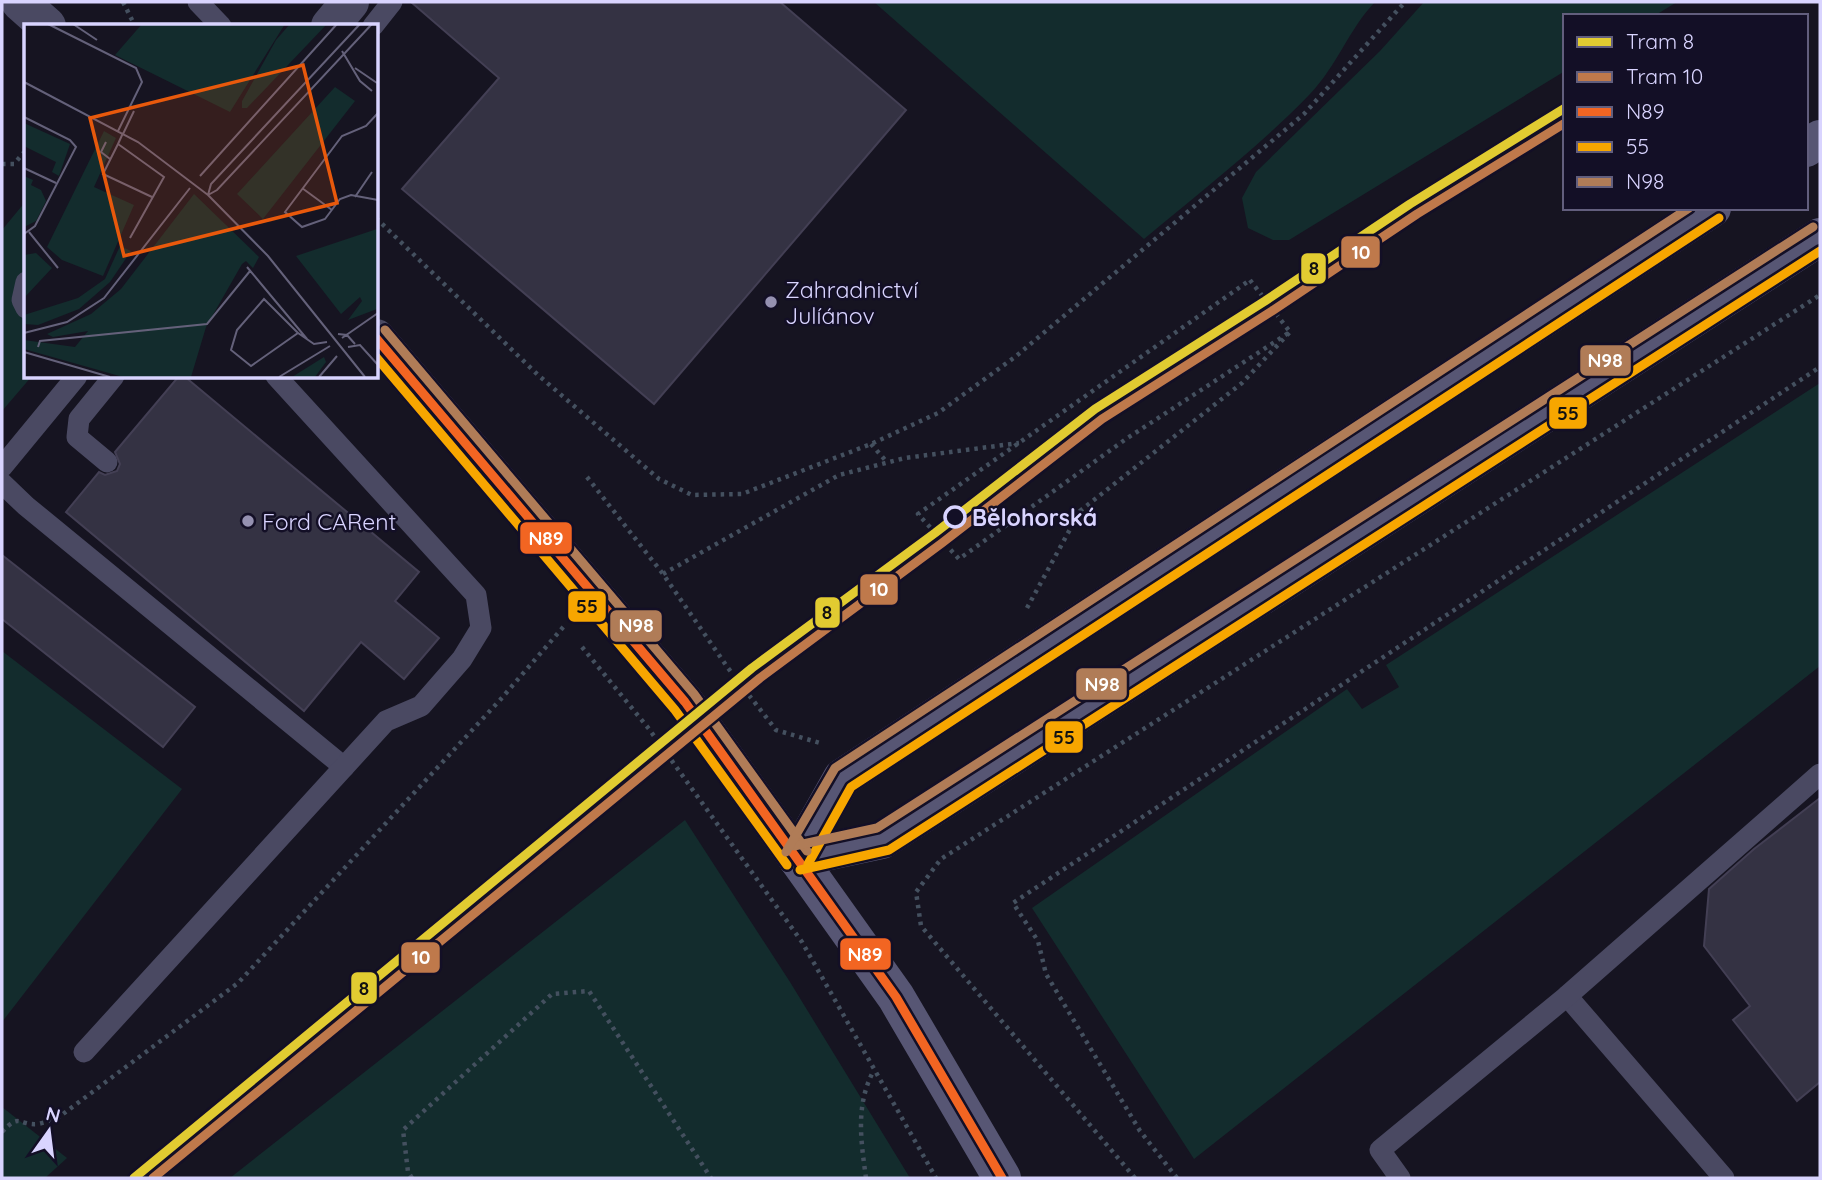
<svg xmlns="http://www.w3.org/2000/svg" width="1822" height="1180" viewBox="0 0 1822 1180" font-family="Quicksand,sans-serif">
<rect width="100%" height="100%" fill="#161421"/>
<!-- green -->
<g fill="#132c2d">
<path d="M874,2H1375C1349,29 1337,66 1310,94C1259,147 1200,192 1144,239Z"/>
<polygon points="1424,2 1677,2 1654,16 1565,16 1565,71 1289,240 1273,240 1248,228 1242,198 1256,172 1380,51"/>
<polygon points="26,201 26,376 32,376 2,411 2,230"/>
<polygon points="1820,383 1820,666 1194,1159 1032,908 1347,689 1362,709 1399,687 1386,665"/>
<polygon points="2,651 182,789 2,1022"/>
<polygon points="685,820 790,982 910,1178 230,1178"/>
<polygon points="2,1107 67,1158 45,1178 2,1178"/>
</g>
<!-- building -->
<g fill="#343243" stroke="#433f54" stroke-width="2">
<polygon points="411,2 780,2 906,110 654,404 402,189 499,78"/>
<polygon points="179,376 184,376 419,572 395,601 439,638 404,679 361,642 304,711 66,512 99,472 105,475 117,471 120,464 115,452"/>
<polygon points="2,555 195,707 163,747 2,619"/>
<polygon points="1820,798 1820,1082 1797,1101 1733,1020 1750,1006 1704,946 1709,889 1754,849"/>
</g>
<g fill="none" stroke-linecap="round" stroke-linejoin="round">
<!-- path -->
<g stroke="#44505f" stroke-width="4.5" stroke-dasharray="3.5 5" stroke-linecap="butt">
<polyline points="123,2 135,26"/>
<polyline points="2,164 14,164 26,150"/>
<polyline points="376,218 538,375 659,479 692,495 742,494 871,444 938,413 1015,357 1304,114 1405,2"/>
<polygon points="1250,280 1290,332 1126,439 959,559 918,514"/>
<polyline points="871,444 886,461"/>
<polyline points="587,477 663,574 728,668 776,730 820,743 823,741"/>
<polyline points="663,574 839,475 905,458 1019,443"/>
<polyline points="1027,608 1080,511 1242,383 1290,332"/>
<polyline points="582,647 649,729 802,942 936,1178"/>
<path d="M2,1132C20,1112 19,1126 38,1124C43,1123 49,1121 55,1120L238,983L500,700L565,625"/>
<polyline points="412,1178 408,1172 403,1130 552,994 589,991 711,1178"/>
<path d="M866,1178C861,1141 855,1105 874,1070"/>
<polyline points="1135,1178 921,926 916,892 941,859 1820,295"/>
<polyline points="1177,1178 1140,1131 1046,974 1038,941 1013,903 1820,367"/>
</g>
<!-- lane -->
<g stroke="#4a4962" stroke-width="21">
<polyline points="198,2 221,26"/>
<polyline points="373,26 392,2"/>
<polyline points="26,282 22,300 26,308"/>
<polyline points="107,462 77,437 79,419 114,376"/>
<polyline points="2,467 77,376"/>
<polyline points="2,483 26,506 344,767"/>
<polyline points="1567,996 1724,1178"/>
<polyline points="84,1052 386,721 421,706 462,659 481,628 476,595 276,376"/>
<polyline points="1400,1178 1380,1150 1567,996 1820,774"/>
</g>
<!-- street -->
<g stroke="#4a4962" stroke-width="38">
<polyline points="20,2 47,26"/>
<polyline points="330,26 350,2"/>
<polyline points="376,338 685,702 797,858"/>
</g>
<!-- secondary -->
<g stroke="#575674" stroke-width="38">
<polyline points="1806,148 1820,139"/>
<polyline points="797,858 882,840 1820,237"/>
<polyline points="797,858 842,778 1712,208"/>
<polyline points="797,858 896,997 1002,1178"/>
</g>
<!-- bus-1 casing -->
<g stroke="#130f26" stroke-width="14">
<polyline id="bus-1" points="376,338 685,702 896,997 1002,1178"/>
</g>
<!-- bus-2 casing -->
<g stroke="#130f26" stroke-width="14">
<g id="bus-2">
<polyline points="376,357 675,710 787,865"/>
<polyline points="808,864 851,787 1719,218"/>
<polyline points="800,870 889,850 1820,251"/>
</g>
</g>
<!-- bus-3 casing -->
<g stroke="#130f26" stroke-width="14">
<g id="bus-3">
<polyline points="385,330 694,694 807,851"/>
<polyline points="794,846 877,828 1813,227"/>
<polyline points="786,852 835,768 1689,208"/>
</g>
</g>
<!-- bus-1 -->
<use href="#bus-1" stroke="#f26522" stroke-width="9"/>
<!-- bus-2 -->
<use href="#bus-2" stroke="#f7a600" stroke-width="9"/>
<!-- bus-3 -->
<use href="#bus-3" stroke="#b07c57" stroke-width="9"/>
<!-- tram-1 casing -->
<g stroke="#130f26" stroke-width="14">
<polyline id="tram-1" points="134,1178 752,668 935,533 1095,409 1265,301 1410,204 1565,108"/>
</g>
<!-- tram-2 casing -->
<g stroke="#130f26" stroke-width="14">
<polyline id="tram-2" points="153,1178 760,678 942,543 1102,419 1272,311 1417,214 1565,123"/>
</g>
<!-- tram-1 -->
<use href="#tram-1" stroke="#e1cb31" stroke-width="9"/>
<!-- tram-2 -->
<use href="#tram-2" stroke="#bf794b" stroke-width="9"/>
</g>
<!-- markers -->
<g fill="#9591b1" stroke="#130f26" stroke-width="2.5">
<circle cx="771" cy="302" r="7"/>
<circle cx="248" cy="521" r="7"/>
</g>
<circle fill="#130f26" stroke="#d9d4ff" stroke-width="3.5" cx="955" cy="517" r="10"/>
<g text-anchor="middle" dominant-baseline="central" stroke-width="5" stroke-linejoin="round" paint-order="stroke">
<!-- poi labels -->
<g font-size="23" fill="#d9d4ff" stroke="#130f26" text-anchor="start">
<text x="785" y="289">Zahradnictví<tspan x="785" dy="26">Julíánov</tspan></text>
<text x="262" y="521">Ford CARent</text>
</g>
<!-- stop labels -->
<g font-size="23" font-weight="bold" fill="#d9d4ff" stroke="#130f26" text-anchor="start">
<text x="972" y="517">Bělohorská</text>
</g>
</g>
<!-- overview -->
<g transform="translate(24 24)">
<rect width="354" height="354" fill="#161421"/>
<path d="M118,0H261L206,88L91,31ZM266,0H303L223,84H218V77L252,16ZM311,63L331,77L239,195L213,170ZM0,99L46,120L35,152L28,148L32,138L0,122ZM80,107L92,114L70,163L110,181L79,252L38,236L23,223ZM0,152L9,156L7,161L17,166L22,177L12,197L0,203ZM170,170L235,233L229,244L222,237L218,240L182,303L167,353H99L0,325V316L51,323L64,307L29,313L23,310L67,290L97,265ZM353,205V285L324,296L338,277L336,273L317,290L272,232ZM96,222L107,227L86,258L55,285L14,301L0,300V291L54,274L81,255ZM12,229L28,244L0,274V231ZM300,333L302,338L291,353H268Z" fill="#132c2d"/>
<path fill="none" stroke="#64617a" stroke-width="2" d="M24,0L112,44L118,58L94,107M49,0L73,16M318,27L336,57L348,67M331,44L353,59M0,58L114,118L184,171M354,89L342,102L318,112L261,188L278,203L301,195L316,175L327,171L354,176M0,93L46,116L52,123L11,202L0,210M99,109L94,120L140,153L106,214M99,110L110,87M82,118L77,128L86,135M94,120L79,150L128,173M0,144L32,159M176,152L313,0M278,164L308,186M184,171L244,232L341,353M184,171L193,166L348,0M184,171L187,160L336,0M331,173L348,148M5,208L34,244M223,243L283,315M0,309L43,298L80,274L166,164M274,309L240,275L213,306L207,326L227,342L274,309L290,320L303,318M314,310L323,311L331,320M318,314L354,289M14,323L16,317L183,300L226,247M324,323L336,321L354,341M0,328L86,353M255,353L306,322M295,353L313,332"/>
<path fill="#e8590c" fill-opacity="0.15" stroke="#e8590c" stroke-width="3.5" d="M279,41L313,179L100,232L66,94Z"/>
<rect width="354" height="354" fill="none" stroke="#d9d4ff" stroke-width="3.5"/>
</g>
<g stroke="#130f26" stroke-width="2.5">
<rect x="1340" y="235" width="41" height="34" rx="7" fill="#bf794b"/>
<rect x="1300" y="252" width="27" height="33" rx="7" fill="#e1cb31"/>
<rect x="1579" y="344" width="53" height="33" rx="7" fill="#b07c57"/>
<rect x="1548" y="396" width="40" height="34" rx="7" fill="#f7a600"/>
<rect x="519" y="521" width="54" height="34" rx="7" fill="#f26522"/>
<rect x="859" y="573" width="40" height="33" rx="7" fill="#bf794b"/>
<rect x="567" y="590" width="40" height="33" rx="7" fill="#f7a600"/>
<rect x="814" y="596" width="27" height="33" rx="7" fill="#e1cb31"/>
<rect x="609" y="609" width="54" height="34" rx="7" fill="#b07c57"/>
<rect x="1075" y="667" width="53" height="34" rx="7" fill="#b07c57"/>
<rect x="1044" y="720" width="40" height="34" rx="7" fill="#f7a600"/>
<rect x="839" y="937" width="53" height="34" rx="7" fill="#f26522"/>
<rect x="400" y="941" width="41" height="33" rx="7" fill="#bf794b"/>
<rect x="350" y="971" width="28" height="34" rx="7" fill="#e1cb31"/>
</g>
<g font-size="19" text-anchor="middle" font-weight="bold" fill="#fff">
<text x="1361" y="259">10</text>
<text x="1605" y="367">N98</text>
<text x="546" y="545">N89</text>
<text x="879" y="596">10</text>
<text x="636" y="632">N98</text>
<text x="1102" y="691">N98</text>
<text x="865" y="961">N89</text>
<text x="421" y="964">10</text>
</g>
<g font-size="19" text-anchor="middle" font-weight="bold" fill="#111">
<text x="1314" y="275">8</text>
<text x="1568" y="420">55</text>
<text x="587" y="613">55</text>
<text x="827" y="619">8</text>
<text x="1064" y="744">55</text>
<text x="364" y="995">8</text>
</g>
<!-- border -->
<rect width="1822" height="1180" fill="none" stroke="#d9d4ff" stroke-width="7"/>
<!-- legend -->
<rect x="1563" y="14" width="245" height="196" fill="#130f26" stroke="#625e7d" stroke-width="2"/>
<rect x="1577" y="37" width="35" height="10" fill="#e1cb31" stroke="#625e7d" stroke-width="2"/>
<text x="1626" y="49" font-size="21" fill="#d9d4ff">Tram 8</text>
<rect x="1577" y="72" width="35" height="10" fill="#bf794b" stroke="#625e7d" stroke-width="2"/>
<text x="1626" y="84" font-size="21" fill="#d9d4ff">Tram 10</text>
<rect x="1577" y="107" width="35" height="10" fill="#f26522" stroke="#625e7d" stroke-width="2"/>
<text x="1626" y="119" font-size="21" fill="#d9d4ff">N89</text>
<rect x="1577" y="142" width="35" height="10" fill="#f7a600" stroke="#625e7d" stroke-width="2"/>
<text x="1626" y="154" font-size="21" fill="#d9d4ff">55</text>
<rect x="1577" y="177" width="35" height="10" fill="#b07c57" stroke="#625e7d" stroke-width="2"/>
<text x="1626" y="189" font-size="21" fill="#d9d4ff">N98</text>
<!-- north arrow -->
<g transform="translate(49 1131) rotate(14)" stroke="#130f26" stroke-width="5" paint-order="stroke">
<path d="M0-5L12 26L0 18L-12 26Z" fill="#d9d4ff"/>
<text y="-10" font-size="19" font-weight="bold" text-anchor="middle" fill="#d9d4ff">N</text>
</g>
</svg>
